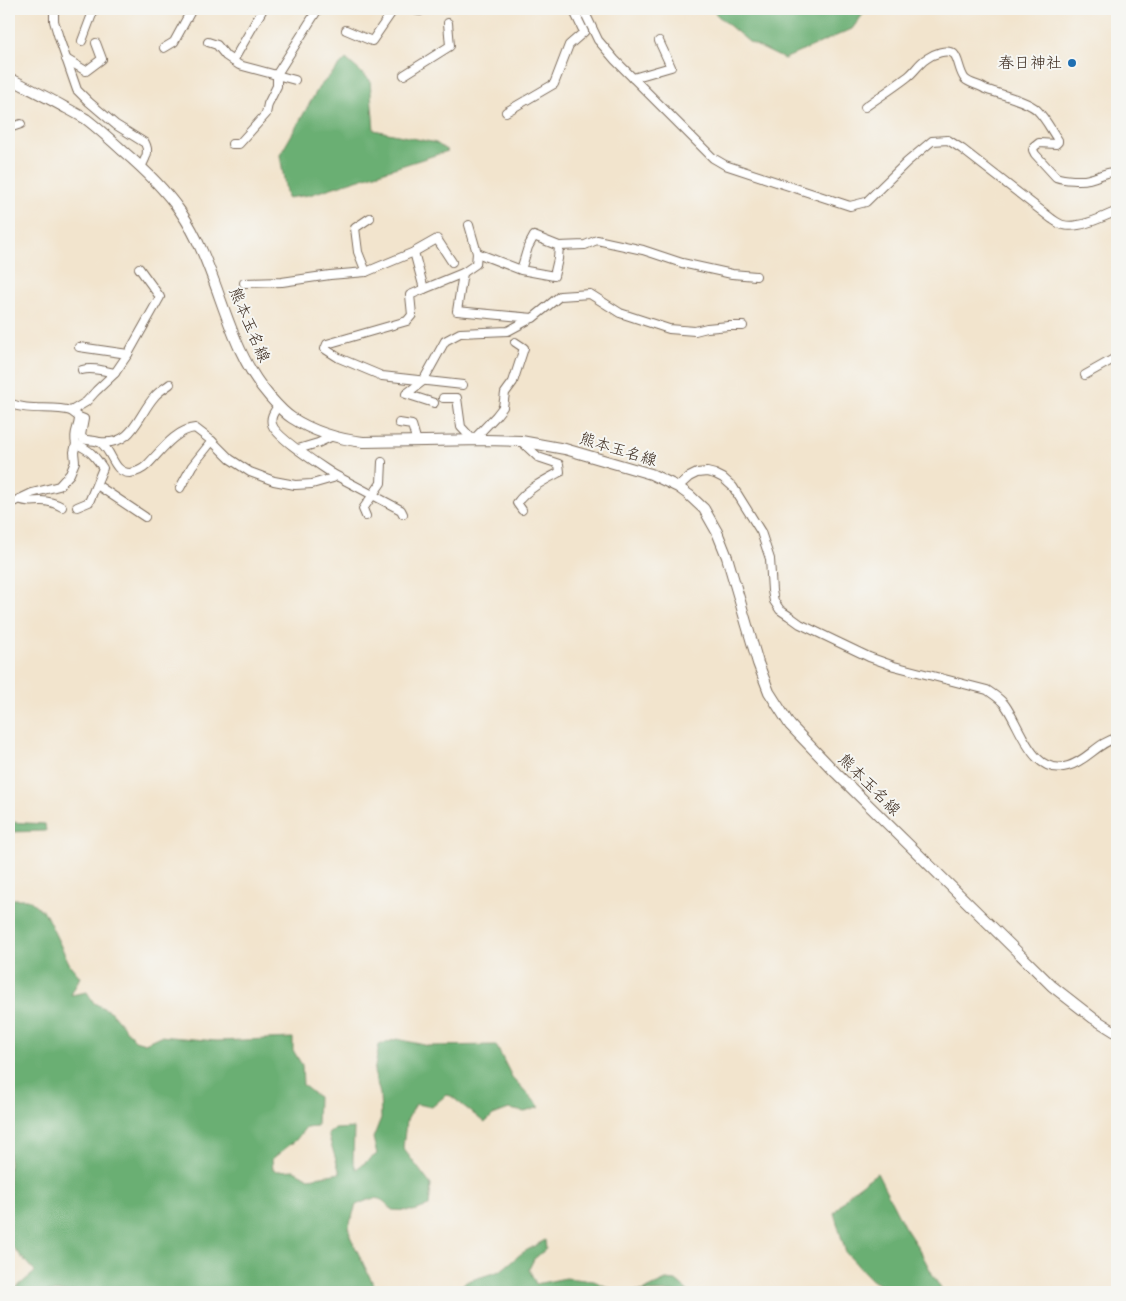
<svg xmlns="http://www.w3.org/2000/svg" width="1126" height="1301" viewBox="0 0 1126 1301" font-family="'Balsamiq Sans','Klee One',sans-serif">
<rect width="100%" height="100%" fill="#f6f6f2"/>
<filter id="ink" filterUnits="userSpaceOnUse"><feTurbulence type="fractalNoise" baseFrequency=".02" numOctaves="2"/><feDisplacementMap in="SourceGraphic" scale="10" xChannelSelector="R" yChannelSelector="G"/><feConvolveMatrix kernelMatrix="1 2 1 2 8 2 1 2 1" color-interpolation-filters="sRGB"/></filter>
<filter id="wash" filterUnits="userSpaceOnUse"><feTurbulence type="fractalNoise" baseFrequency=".0096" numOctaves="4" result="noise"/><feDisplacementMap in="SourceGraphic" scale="20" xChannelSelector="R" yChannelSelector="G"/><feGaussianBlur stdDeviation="1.12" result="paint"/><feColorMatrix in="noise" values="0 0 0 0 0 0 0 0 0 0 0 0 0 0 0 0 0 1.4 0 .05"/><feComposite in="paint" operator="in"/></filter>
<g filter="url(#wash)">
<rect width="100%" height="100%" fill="#f2e4cd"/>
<!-- forest -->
<g fill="#6baf73" stroke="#536c48">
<polygon points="711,9 867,9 852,29 784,59 749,42 718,16"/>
<polygon points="346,59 370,80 374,130 436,143 448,151 309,195 287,198 280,155 319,87"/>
<polygon points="9,822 45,824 46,831 9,832"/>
<path d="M9,896L11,899H28L45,913L70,965L80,977L71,995L87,992L94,1003L111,1012L135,1040L145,1043L160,1036L217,1041L293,1038V1050L302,1065L303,1085L318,1097L317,1126L306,1127L296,1140L272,1159L273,1170L278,1171L294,1170L309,1178L340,1173L328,1134L335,1129L354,1128L353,1160L356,1169L377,1154L373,1138L381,1118L380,1094L374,1072L379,1045L397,1039L429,1046L496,1045L512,1077L540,1107L525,1112L509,1109L493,1115L485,1123L451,1096L446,1095L432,1107L416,1104L406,1122L403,1148L431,1185L429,1206L413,1211L392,1210C379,1193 373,1198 356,1205L349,1226L350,1236L377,1292H11L35,1272L9,1243Z"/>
<polygon points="877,1173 904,1226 919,1249 935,1279 943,1292 889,1292 871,1279 846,1253 834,1213 851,1192"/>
<polygon points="545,1240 546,1249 534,1259 529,1269 536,1284 566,1278 594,1281 614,1290 642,1291 666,1280 676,1281 689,1292 456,1292 465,1282 500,1271 522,1253"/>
</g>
</g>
<g filter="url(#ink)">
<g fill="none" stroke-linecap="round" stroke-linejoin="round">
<!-- minor casing -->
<g stroke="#7b6b5b" stroke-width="10">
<g id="minor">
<path d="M54,9V21L59,38L77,90L89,102L116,125L145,143C150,152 145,159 141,167"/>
<polyline points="410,9 420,11"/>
<path d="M575,9L586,15L598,40L615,60L713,158L725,165L850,206L866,202L907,162L932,141L948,140L962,149L1052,219C1055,221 1059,224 1063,225C1079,229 1103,217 1117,211"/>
<polyline points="346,30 372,41 394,9"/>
<polyline points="82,41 94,9"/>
<polyline points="208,42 217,45 226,56 239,65 295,80"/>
<polyline points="164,48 174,42 192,9"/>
<polyline points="66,59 86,71 102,59 96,43"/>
<polyline points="233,61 263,9"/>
<polyline points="404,75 450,46 448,23"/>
<polyline points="633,78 671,67 659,41"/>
<path d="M865,107C879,97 893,88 906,78C914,73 918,64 926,59C933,54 947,48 954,54C959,59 959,72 965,79C970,84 980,85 985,89C999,94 1028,101 1037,110C1046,119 1051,130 1058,140V142L1056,144L1039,143L1034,147L1033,150L1035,154L1056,177C1064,180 1082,181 1089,179C1100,177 1105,171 1117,172"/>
<polyline points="506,112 554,84 569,45 584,32 573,9"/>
<polyline points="9,128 21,124"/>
<polyline points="232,144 239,144 266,114 268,104 277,86 277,74 318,9"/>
<polyline points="559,246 585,245 597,240 643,250 682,263 732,274 756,276"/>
<polyline points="414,252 424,289 410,295 412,315 407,321 327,344 325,349 339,358 382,376 463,385"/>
<polyline points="477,253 521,270 528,247 534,236 559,246 558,259 554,276 521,270"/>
<polyline points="366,272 358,252 355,228 370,218"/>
<polyline points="463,273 476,264 477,253 469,225"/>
<polyline points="244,283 282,282 330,275 366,272 414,252 437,239 452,262"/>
<polyline points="424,289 463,273 457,311 533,318 560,296 590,294 620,313 669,329 695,331 707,328 729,326 743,326"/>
<polyline points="79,347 128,354 115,373"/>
<polyline points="128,354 160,297 139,268"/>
<path d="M82,370C92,367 105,371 115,373L96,391L86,402L71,411L79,417L84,419L81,435L83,439C89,441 97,440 101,443C113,452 113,473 130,473C137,472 142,470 147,465C161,451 175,430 195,428L212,441L230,459L250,472L274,481L295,485L312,484L333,478V474C320,465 275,437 272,424C270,417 274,412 278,406"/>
<polyline points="1085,375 1117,357"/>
<polyline points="443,398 457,398 461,427 473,440 496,416 503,407 505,393 513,382 524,348 515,342"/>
<path d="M9,403C29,412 52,405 71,411"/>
<polyline points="434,403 406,394 423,381 445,341 460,333 508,331 532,318"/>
<polyline points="399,423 412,425 417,442"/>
<path d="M521,441L538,457L559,464L560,472C545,480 527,489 517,503L522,510"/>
<path d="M99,442C134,446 137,416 155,396C159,391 165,388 170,384"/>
<polyline points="298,449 318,443 333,436"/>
<polyline points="333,474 401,510 403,514"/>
<polyline points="97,485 145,517"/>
<path d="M678,487L689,477L697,473L707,472L715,474L723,478L733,487L761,532L770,559L772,591L774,601L780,610L789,616L800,624L869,657L894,666L987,690C994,695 1000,698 1005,705C1021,727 1032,777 1068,766C1087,761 1098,742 1117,738"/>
<polyline points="180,488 192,466 212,441"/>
<path d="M19,499C27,503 33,501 41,501C48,501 55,503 62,507"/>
<polyline points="9,504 32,493 59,486 70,474 75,462 74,452 76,444"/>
<path d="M77,507L89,502L103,468C94,455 90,450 76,444C73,432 78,430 79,419"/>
<polyline points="366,516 363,509 381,483 382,462"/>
</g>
</g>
<!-- major casing -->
<g stroke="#7b6b5b" stroke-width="12">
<path id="major" d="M9,78C28,88 47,97 66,108C72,111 79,115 86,119C99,129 111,140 123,151C144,169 164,188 180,211C220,268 224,345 270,397C277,405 284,413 292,418C314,432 338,439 363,442L485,440L521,441L565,449L651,474L678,487L689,495L704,509L717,532L727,557L758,663L769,692L790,725L836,773L1052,986L1093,1018L1117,1033"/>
</g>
<!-- minor -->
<use href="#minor" stroke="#fff" stroke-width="8"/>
<!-- major -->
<use href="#major" stroke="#fff" stroke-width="10"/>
</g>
</g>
<!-- markers -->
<circle fill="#1f6fb2" stroke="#f6f6f2" stroke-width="2" cx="1072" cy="63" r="5"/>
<g text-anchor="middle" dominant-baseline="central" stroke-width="4" stroke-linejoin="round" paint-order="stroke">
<!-- poi labels -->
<g font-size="16" fill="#3b2a1e" stroke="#f6f6f2" text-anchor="end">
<text x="1062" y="63">春日神社</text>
</g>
<!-- street labels -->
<g font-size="16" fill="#3b2a1e" stroke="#f6f6f2">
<text transform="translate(249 325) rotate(67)">熊本玉名線</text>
<text transform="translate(618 450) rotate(17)">熊本玉名線</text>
<text transform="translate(869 785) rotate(45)">熊本玉名線</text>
</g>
</g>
<!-- margin -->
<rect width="1126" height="1301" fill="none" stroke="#f6f6f2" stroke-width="30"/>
</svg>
